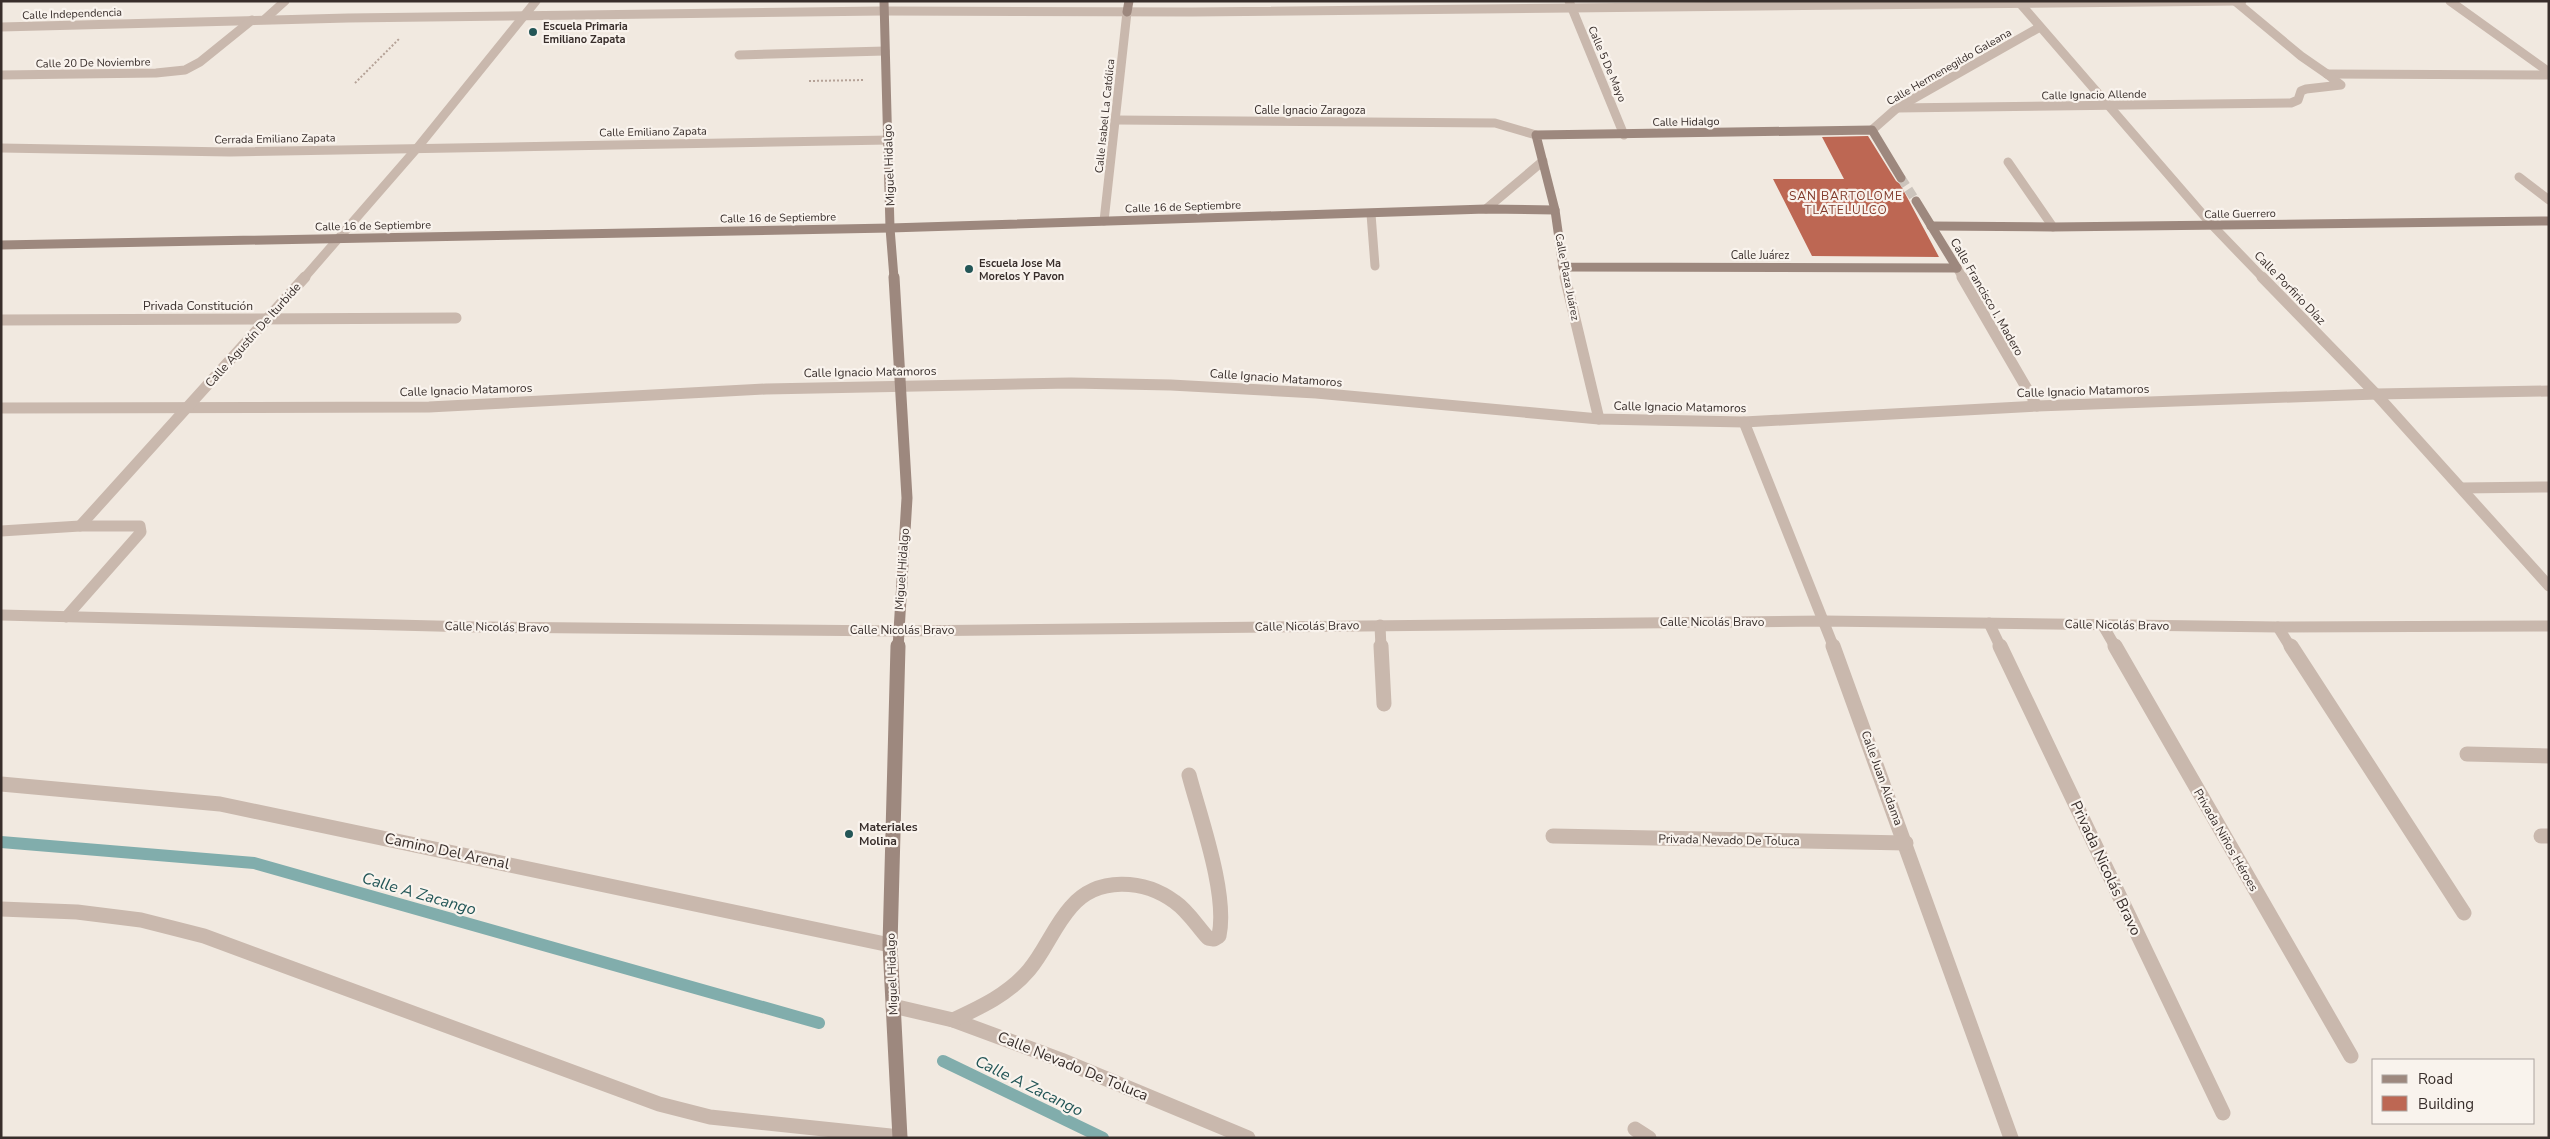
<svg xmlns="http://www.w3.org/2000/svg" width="2550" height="1139" viewBox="0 0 2550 1139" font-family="'Nunito Sans',sans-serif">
<rect width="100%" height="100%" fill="#f1e9e0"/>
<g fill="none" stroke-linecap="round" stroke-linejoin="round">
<!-- stream -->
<g stroke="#81adac" stroke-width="12">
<polyline points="1,842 254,863 819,1023"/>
<polyline points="943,1061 1103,1138"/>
</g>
</g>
<!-- building -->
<polygon fill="#bd6753" points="1868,136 1896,181 1900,184 1939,257 1812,256 1773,179 1844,179 1822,137"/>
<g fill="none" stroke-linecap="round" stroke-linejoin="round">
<!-- secondary-tunnel -->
<polyline stroke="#ccc4bc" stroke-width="9" stroke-dasharray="9 4.5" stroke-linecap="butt" points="1901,178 1916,201"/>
<!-- path -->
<g stroke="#b5a297" stroke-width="2" stroke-dasharray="2 2" stroke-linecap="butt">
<polyline points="809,81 864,80"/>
<polyline points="355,83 399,39"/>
</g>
<!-- lane -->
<polyline stroke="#c9b8ad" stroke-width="9" points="2235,1 2301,56 2327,74"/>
<!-- street-far2 -->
<g stroke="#c9b8ad" stroke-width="9">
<polyline points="1569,1 1624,135"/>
<polyline points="2018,1 2212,225 2263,278"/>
<polyline points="2450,1 2549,72"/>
<polyline points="265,19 285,1"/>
<polyline points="1,27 348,18 883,11 1192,12 2242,1"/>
<polyline points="739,55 885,51"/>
<polyline points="2327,74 2549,75"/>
<polyline points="1,75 156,73 185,70 200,62 252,20"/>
<polyline points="1897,108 2291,103 2298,100 2301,91 2306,89 2341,85 2327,74"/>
<polyline points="1116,120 1495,123 1536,135"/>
<polyline points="1872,130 1897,108 2040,27"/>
<polyline points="1,148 230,152 889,140"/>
<polyline points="2008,162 2053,227"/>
<polyline points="2519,177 2549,200"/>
<polyline points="1486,209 1543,161"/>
<polyline points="1371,214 1375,266"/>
<polyline points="1104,221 1127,12"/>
<polyline points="1563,267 1566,278"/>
<polyline points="1957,268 1963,278"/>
<polyline points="304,278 418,147 536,1"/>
</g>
<!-- street-far1 -->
<g stroke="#c9b8ad" stroke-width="11">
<polyline points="1565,277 1599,419"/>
<polyline points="1962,277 2037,406"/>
<polyline points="2262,277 2376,394 2549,586"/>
<polyline points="1,320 456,318"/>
<polyline points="1,408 429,407 766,389 1071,383 1171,385 1316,393 1599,419 1744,422 2037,406 2376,394 2549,391"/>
<polyline points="1744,422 1834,648"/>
<polyline points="2462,488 2549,487"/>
<polyline points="80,526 305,277"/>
<polyline points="1,531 80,526 140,526 141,532 66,617"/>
<polyline points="1,615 476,627 898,631 1824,621 2278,627 2549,626"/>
<polyline points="1989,623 2001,648"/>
<polyline points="2102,624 2116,648"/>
<polyline points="1380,625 1381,648"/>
<polyline points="2278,627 2291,648"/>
</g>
<!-- street -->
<g stroke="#c9b8ad" stroke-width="15">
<polyline points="1381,646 1384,704"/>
<polyline points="1833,646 2011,1138"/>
<polyline points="2000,646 2223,1113"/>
<polyline points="2115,646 2351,1056"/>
<polyline points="2291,646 2464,913"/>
<polyline points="2467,754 2549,756"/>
<polyline points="1,784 220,804 890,945"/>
<polyline points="1553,836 1906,843"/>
<polyline points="2541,836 2549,836"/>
<polyline points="1,909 77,912 141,920 204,936 659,1104 710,1117 900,1137"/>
<polyline points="893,1006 953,1020 1061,1060 1248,1138"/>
<path d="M953,1020C981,1007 1009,994 1029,970C1045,951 1054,926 1071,907C1097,876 1144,879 1175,902C1188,911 1197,926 1208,938L1214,939L1219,936C1228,894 1200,817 1189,775"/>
<polyline points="1635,1129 1649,1138"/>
</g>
<!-- secondary-far2 -->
<g stroke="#9d887e" stroke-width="9">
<polyline points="884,1 890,228 894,278"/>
<polyline points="1127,12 1129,1"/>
<polyline points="1901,178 1872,130 1536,135 1555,210 1563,267 1957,268"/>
<polyline points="1916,201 1957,268"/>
<polyline points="1931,226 2053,227 2549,221"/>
<polyline points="1,245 890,228 1486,209 1555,210"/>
</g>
<!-- secondary-far1 -->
<polyline stroke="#9d887e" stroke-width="11" points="894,277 907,498 898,648"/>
<!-- secondary -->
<polyline stroke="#9d887e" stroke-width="15" points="898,646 890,945 900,1138"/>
</g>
<!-- markers -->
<g fill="#235657" stroke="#f9f3ed" stroke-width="2">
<circle cx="533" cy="32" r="5"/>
<circle cx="969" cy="269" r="5"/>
<circle cx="849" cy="834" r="5"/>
</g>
<g text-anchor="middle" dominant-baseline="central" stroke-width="4.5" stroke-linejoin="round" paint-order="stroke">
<!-- far-street labels -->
<g font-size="11" fill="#382e2b" stroke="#f9f3ed">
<text transform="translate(72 14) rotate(-2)">Calle Independencia</text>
<text transform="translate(93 63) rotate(-1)">Calle 20 De Noviembre</text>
<text transform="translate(1607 64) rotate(67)">Calle 5 De Mayo</text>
<text transform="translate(1949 67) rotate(-30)">Calle Hermenegildo Galeana</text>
<text transform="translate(2094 95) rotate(-1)">Calle Ignacio Allende</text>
<text x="1310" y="110">Calle Ignacio Zaragoza</text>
<text transform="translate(1105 116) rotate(-84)">Calle Isabel La Católica</text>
<text transform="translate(1686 122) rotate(-1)">Calle Hidalgo</text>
<text transform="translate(653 132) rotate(-1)">Calle Emiliano Zapata</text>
<text transform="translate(275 139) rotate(-1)">Cerrada Emiliano Zapata</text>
<text transform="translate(1183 207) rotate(-2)">Calle 16 de Septiembre</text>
<text transform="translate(2240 214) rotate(-1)">Calle Guerrero</text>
<text transform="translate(778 218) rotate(-1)">Calle 16 de Septiembre</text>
<text transform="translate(373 226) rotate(-1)">Calle 16 de Septiembre</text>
<text x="1760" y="255">Calle Juárez</text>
<text transform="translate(1567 277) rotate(79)">Calle Plaza Juárez</text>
</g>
<!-- far-poi labels -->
<g font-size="11" font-weight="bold" fill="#382e2b" stroke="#f9f3ed" text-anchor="start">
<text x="543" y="26">Escuela Primaria<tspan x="543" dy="13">Emiliano Zapata</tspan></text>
<text x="979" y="263">Escuela Jose Ma<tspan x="979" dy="13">Morelos Y Pavon</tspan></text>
</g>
<!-- street labels -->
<g font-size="12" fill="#382e2b" stroke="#f9f3ed">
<text transform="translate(889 165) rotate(-92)">Miguel Hidalgo</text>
<text transform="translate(2290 288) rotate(46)">Calle Porfirio Díaz</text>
<text transform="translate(1987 297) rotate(60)">Calle Francisco I. Madero</text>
<text x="198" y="306">Privada Constitución</text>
<text transform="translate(253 335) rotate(-48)">Calle Agustín De Iturbide</text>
<text transform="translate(870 372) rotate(-1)">Calle Ignacio Matamoros</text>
<text transform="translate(1276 378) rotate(4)">Calle Ignacio Matamoros</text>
<text transform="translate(466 390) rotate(-2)">Calle Ignacio Matamoros</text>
<text transform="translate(2083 391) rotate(-2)">Calle Ignacio Matamoros</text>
<text transform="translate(1680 407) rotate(1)">Calle Ignacio Matamoros</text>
<text transform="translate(902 569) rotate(-86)">Miguel Hidalgo</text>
<text x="1712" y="622">Calle Nicolás Bravo</text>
<text transform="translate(2117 625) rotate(1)">Calle Nicolás Bravo</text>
<text transform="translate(1307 626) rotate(-1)">Calle Nicolás Bravo</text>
<text transform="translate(497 627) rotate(1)">Calle Nicolás Bravo</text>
<text x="902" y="630">Calle Nicolás Bravo</text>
<text transform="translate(1882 778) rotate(70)">Calle Juan Aldama</text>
<text transform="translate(1729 840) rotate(1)">Privada Nevado De Toluca</text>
<text transform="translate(2226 840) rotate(60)">Privada Niños Héroes</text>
<text transform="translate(892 974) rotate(-92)">Miguel Hidalgo</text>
</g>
<!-- far-quarter labels -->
<g font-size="12" letter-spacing="1" fill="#813a2a" stroke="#f9f3ed">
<text x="1846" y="196">SAN BARTOLOME<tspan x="1846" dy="14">TLATELULCO</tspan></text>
</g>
<!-- poi labels -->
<g font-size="12" font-weight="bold" fill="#382e2b" stroke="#f9f3ed" text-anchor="start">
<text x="859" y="827">Materiales<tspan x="859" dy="14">Molina</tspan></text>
</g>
<!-- near-street labels -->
<g font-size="15" fill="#382e2b" stroke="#f9f3ed">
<text transform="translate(447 851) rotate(12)">Camino Del Arenal</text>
<text transform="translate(2106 868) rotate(65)">Privada Nicolás Bravo</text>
<text transform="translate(1073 1066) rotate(22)">Calle Nevado De Toluca</text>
</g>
<!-- near-water labels -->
<g font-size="16" font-style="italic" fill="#235657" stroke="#f9f3ed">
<text transform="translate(419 894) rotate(16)">Calle A Zacango</text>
<text transform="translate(1029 1086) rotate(26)">Calle A Zacango</text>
</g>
</g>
<!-- border -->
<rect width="2550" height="1139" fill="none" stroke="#382e2b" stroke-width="5"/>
<!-- legend -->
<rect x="2372" y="1059" width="162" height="65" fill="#f9f3ed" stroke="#aca49f"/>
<rect x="2382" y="1075" width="25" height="8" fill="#9d887e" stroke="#aca49f"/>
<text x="2418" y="1084" font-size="15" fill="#382e2b">Road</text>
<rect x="2382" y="1096" width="25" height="15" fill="#bd6753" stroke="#aca49f"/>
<text x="2418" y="1109" font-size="15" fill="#382e2b">Building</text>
</svg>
